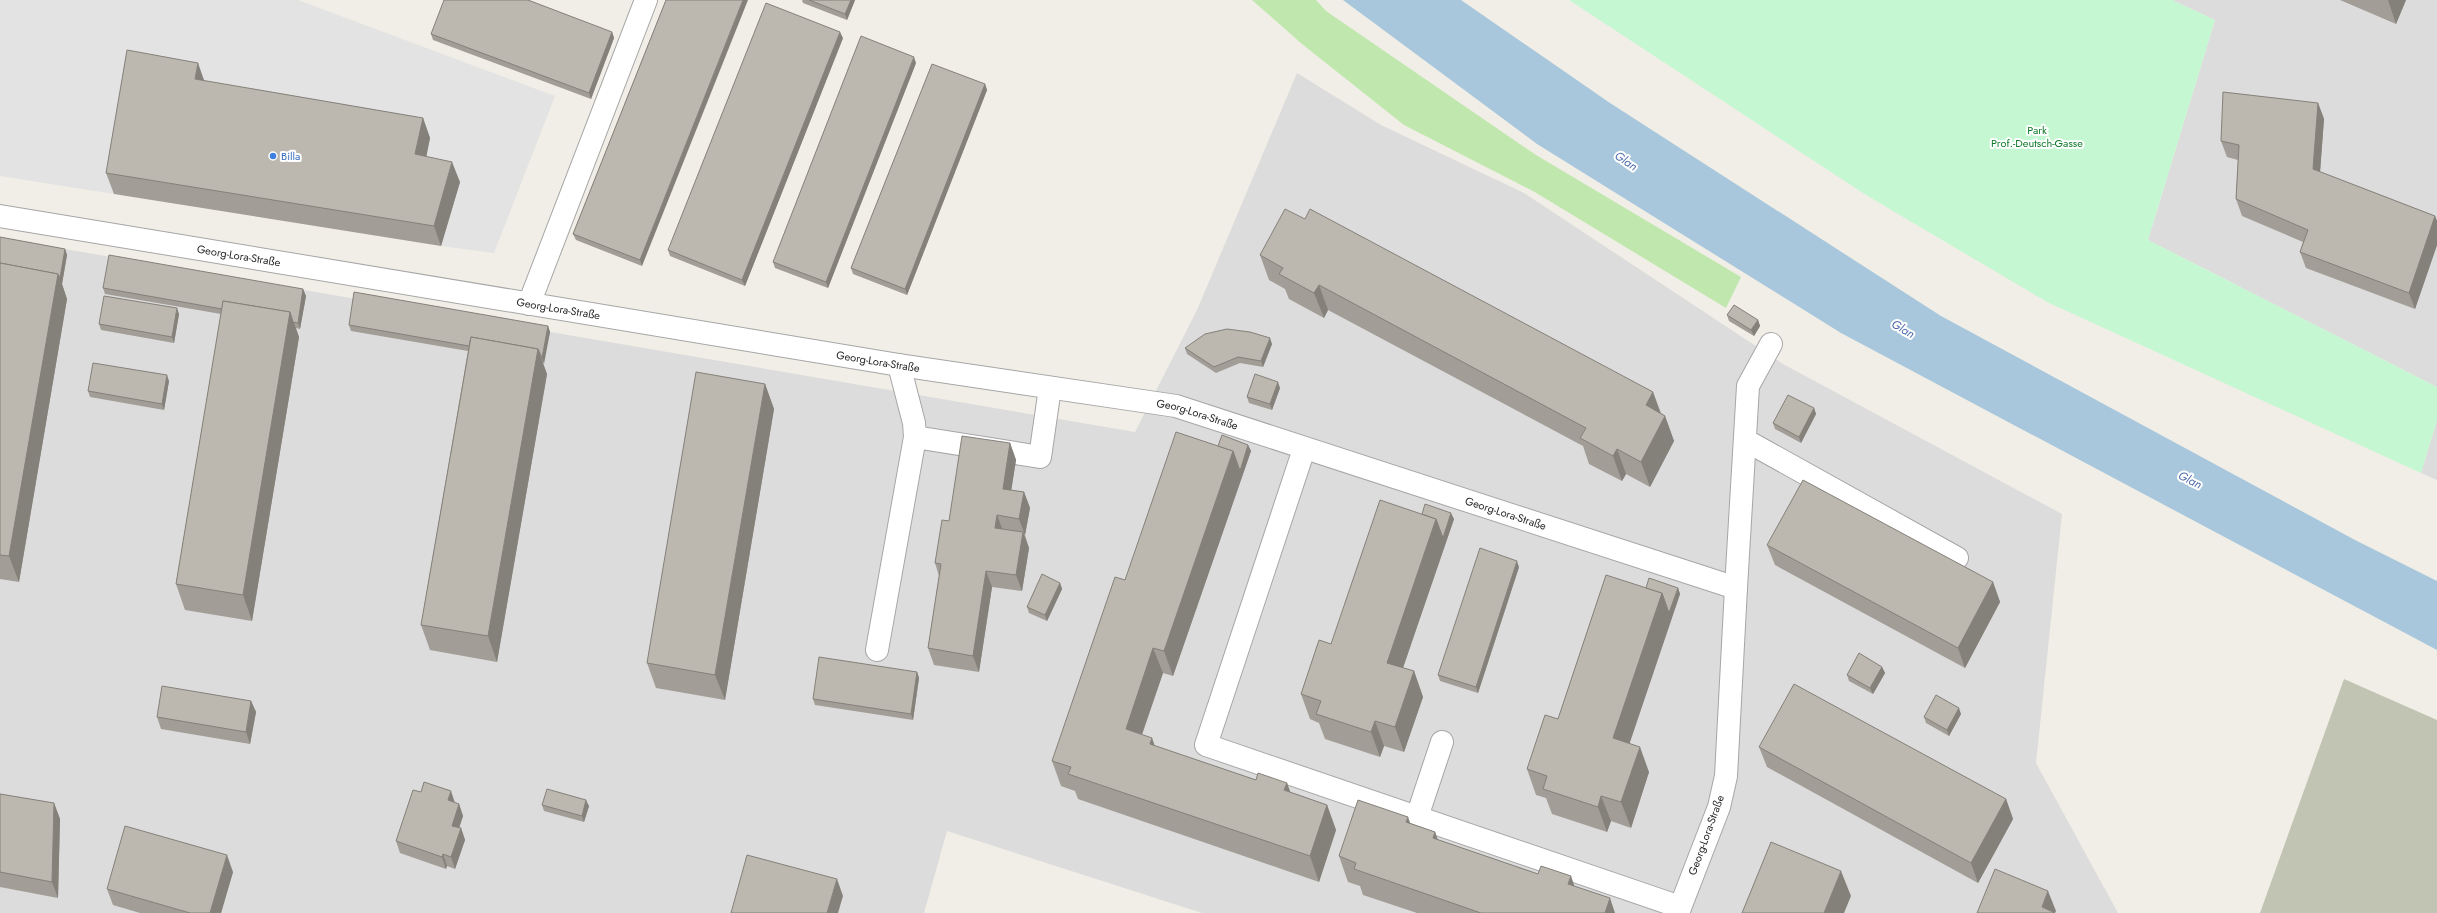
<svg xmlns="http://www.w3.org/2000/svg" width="2437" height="913" viewBox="0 0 2437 913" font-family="Jost,sans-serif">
<rect width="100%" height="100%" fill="#f0eee6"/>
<!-- residential -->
<g fill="#dddcdc">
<polygon points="2172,0 2437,0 2437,387 2148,240 2215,20"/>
<polygon points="1297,73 1381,125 1524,193 1783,364 2062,514 2036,763 2118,913 1202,913 947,831 924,913 0,913 0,238 1135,432 1197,310"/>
<polygon points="2437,420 2437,480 2421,473"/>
</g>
<!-- construction -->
<polygon fill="#c1c4b2" points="2344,679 2437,720 2437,913 2260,913"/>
<!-- grass -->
<polygon fill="#c0e8ae" points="1252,0 1316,0 1326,11 1536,155 1741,277 1726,308 1533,191 1404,125 1302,44"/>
<!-- park -->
<polygon fill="#c5f8d2" points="1569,0 2172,0 2215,20 2148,240 2437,387 2437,420 2421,473 2047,302 1866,195"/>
<!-- parking -->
<polygon fill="#e3e3e3" points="0,0 298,0 555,96 494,253 441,246 423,174 430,138 134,71 114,194 0,176"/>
<!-- water -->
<polygon fill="#a8c7dc" points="1343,0 1461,0 1610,103 1941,316 2355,540 2437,581 2437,650 1841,333 1537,144"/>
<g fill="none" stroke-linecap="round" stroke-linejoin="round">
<!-- lane casing -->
<g stroke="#a6a6a6" stroke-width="24">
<g id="lane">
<polyline points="529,304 646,0"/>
<polyline points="915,437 1040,457 1050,388"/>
<polyline points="1745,440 1957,558"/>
<polyline points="1304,449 1206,745 1680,907"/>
<polyline points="877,650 915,437 914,423 899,365"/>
<polyline points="1417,817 1442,742"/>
</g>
</g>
<!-- street casing -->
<g stroke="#a6a6a6" stroke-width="24">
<g id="street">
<path id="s1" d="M0,216L899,365L1176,406L1736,588L1726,776L1719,807L1678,913"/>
<polyline points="1736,588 1748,386 1771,344"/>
</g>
</g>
<!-- lane -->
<use href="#lane" stroke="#fff" stroke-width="22"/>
<!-- street -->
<use href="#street" stroke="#fff" stroke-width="22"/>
</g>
<!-- wall -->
<g fill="#a29d96">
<polygon points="666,0 642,266 576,240 573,234"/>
<polygon points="802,0 855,0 847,20 803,3"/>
<polygon points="2340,0 2406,0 2396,24"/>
<polygon points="612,32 614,38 591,99 433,40 431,34"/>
<polygon points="843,38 745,286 670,256 668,250"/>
<polygon points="916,63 828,288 775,268 773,262"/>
<polygon points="204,81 423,118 430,138 426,156 460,182 441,246 114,194 106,173"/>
<polygon points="985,84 987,90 907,295 853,274 851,268"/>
<polygon points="2318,103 2324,119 2320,172 2435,216 2437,221 2437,245 2415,309 2306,268 2300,252 2303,242 2242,216 2236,199 2238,160 2227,157 2221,141"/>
<polygon points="1305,219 1653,392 1661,413 1665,416 1674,441 1650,487 1626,474 1622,481 1589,464 1583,446 1328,310 1324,318 1289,299 1285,289 1269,280 1260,255"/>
<polygon points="0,237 65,249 67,255 62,284 67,299 19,582 0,579"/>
<polygon points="103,288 303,289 306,296 300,329 296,328 299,337 252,621 185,610 176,584 221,314 105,294"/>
<polygon points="179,314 174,343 101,330 99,324"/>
<polygon points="1727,315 1758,320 1760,326 1754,336 1729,321"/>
<polygon points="349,325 548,326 550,332 543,364 547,374 497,662 430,650 421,625 468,351 351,331"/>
<polygon points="1272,344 1263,367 1240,363 1216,373 1187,354 1185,348"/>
<polygon points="169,381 164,410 90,397 88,391"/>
<polygon points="765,384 774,409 725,700 656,688 647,663"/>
<polygon points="1280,388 1272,410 1249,403 1247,397"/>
<polygon points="1814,408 1816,414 1801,443 1775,429 1773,423"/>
<polygon points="1010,443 1016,460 1011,490 1024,492 1030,508 1025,535 1029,548 1022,591 992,587 979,672 934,665 928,648 939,576 935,563 949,521"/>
<polygon points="1248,445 1251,451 1173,676 1163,673 1142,735 1155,746 1256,780 1287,783 1290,792 1327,805 1336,830 1319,882 1078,799 1075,791 1061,786 1052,761 1125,580"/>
<polygon points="1422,514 1454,519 1403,668 1414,671 1423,697 1404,752 1384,746 1380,757 1325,739 1319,723 1310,719 1301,694 1331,644"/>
<polygon points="1767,545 1993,582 2000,602 1965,668 1775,565"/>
<polygon points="1519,567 1478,693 1440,681 1438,675"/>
<polygon points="1060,583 1062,589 1047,621 1029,613 1027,607"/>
<polygon points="1678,588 1680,594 1629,743 1649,772 1631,828 1611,821 1607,832 1552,814 1546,798 1536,795 1527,769 1558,719"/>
<polygon points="1882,667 1885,673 1873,694 1849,681 1847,675"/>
<polygon points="917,672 919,678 913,720 815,705 813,699"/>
<polygon points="251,701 256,712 250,744 161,729 157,717"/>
<polygon points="1961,714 1949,736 1926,723 1924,717"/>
<polygon points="1759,747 2006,799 2013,819 1978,883 1767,767"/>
<polygon points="0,794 54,803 60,819 58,898 0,887"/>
<polygon points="455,803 459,804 463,816 459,828 461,828 465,840 455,869 447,866 446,869 400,853 396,841"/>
<polygon points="542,805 589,806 584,822 544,811"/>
<polygon points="1410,823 1435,832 1438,840 1574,886 1615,913 1417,913 1363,895 1360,886 1348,882 1339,856"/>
<polygon points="233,872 221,913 140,913 113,905 107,889"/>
</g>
<!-- shaded-wall -->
<g fill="#84807a">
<polygon points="743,0 748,0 642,266 640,260"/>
<polygon points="851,0 855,0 847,20 845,14"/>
<polygon points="2388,0 2406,0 2396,24"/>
<polygon points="612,32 614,38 591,99 589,93"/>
<polygon points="840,32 843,38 745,286 742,280"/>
<polygon points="914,57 916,63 828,288 826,282"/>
<polygon points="198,63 205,83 195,79"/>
<polygon points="985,84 987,90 907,295 905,289"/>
<polygon points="2318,103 2324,119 2319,186 2313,169"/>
<polygon points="423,118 430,138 423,174 415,154"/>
<polygon points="452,162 460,182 441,246 434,226"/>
<polygon points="2435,216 2437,221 2437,245 2415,309 2409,293"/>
<polygon points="65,249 67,255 62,284 67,299 19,582 9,556 58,274"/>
<polygon points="1319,285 1328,310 1324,318 1314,293"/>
<polygon points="303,289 306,296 300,329 298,323"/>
<polygon points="177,308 179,314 174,343 172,337"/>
<polygon points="290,312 299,337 252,621 243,595"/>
<polygon points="1758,320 1760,326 1754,336 1751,330"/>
<polygon points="548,326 550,332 544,364 542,358"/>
<polygon points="1270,338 1272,344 1263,367 1261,361"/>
<polygon points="538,349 547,374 497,662 488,636"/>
<polygon points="167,375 169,381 164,410 162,404"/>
<polygon points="1278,382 1280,388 1272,410 1270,404"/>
<polygon points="765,384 774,409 725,700 715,675"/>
<polygon points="1653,392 1662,418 1646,405"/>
<polygon points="1814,408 1816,414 1801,443 1799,437"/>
<polygon points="1665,416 1674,441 1650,487 1641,462"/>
<polygon points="1010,443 1016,460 1009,505 1003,489"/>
<polygon points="1248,445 1251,451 1173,676 1164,651 1233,451"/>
<polygon points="1617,449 1626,474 1622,481 1613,456"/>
<polygon points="1024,492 1030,508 1025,535 1019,519"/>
<polygon points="1451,513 1454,519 1396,688 1387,663 1436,519"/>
<polygon points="997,515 1003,531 995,528"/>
<polygon points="1023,532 1029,548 1022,591 1016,575"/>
<polygon points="1517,561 1519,567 1478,693 1476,687"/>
<polygon points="986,571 992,587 979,672 973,656"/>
<polygon points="1993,582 2000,602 1965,668 1958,648"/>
<polygon points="1060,583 1062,589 1047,621 1045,615"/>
<polygon points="1678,588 1680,594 1623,763 1613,738 1662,593"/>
<polygon points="1153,648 1163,673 1135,754 1126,729"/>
<polygon points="1882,667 1885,673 1873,694 1870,688"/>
<polygon points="1414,671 1423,697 1404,752 1395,727"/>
<polygon points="917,672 919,678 913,720 911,714"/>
<polygon points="251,701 256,712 250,744 246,732"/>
<polygon points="1959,708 1961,714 1949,736 1947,730"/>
<polygon points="1375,721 1384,746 1380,757 1371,732"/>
<polygon points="1152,738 1161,763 1150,744"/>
<polygon points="1640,747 1649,772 1631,828 1621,802"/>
<polygon points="1287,783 1296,808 1284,790"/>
<polygon points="451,791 455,803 448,800"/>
<polygon points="1601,796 1611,821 1607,832 1598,807"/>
<polygon points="2006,799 2013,819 1978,883 1971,863"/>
<polygon points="586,800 589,806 584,822 582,816"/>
<polygon points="54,803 60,819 58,898 52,882"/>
<polygon points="459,804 463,816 456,837 452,826"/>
<polygon points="1327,805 1336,830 1319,882 1310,856"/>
<polygon points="1408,817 1417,842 1406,822"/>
<polygon points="461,828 465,840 455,869 451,857"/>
<polygon points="1435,832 1444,857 1433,838"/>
<polygon points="443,854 447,866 446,869 442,857"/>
<polygon points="227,855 233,872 221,913 210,913"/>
<polygon points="1841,871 1851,896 1844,913 1824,913"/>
<polygon points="1571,876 1580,902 1568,884"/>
<polygon points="837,879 843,896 838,913 827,913"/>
<polygon points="2048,891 2056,911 2055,913 2042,907"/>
<polygon points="1610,898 1615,913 1605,913"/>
</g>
<!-- building -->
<g fill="#bcb7af" stroke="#84807a">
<polygon points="444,0 528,0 612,32 589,93 431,34"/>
<polygon points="666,0 743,0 640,260 573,234"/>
<polygon points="809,0 851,0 845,14"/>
<polygon points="766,3 840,32 742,280 668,250"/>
<polygon points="861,36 914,57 826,282 773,262"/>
<polygon points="127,50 198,63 195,79 423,118 415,154 452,162 434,226 106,173"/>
<polygon points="932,64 985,84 905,289 851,268"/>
<polygon points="2223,92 2318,103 2313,169 2435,216 2409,293 2300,252 2308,230 2236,199 2239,145 2221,141"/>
<polygon points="1285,209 1305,219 1310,209 1653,392 1646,405 1665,416 1641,462 1617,449 1613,456 1580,438 1586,428 1319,285 1314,293 1279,274 1283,268 1260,255"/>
<polygon points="0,237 65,249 60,278 58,274 0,263"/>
<polygon points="109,255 303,289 298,323 293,322 290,312 223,301 222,309 103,288"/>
<polygon points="0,263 58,274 9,556 0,555"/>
<polygon points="354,292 548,326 542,358 538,349 471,337 469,346 349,325"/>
<polygon points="104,296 177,308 172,337 99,324"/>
<polygon points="223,301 290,312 243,595 176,584"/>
<polygon points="1734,305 1758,320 1751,330 1727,315"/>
<polygon points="1227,329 1250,332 1270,338 1261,361 1238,357 1214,367 1185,348 1205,334"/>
<polygon points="471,337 538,349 488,636 421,625"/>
<polygon points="93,363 167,375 162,404 88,391"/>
<polygon points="696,372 765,384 715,675 647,663"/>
<polygon points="1255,374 1278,382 1270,404 1247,397"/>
<polygon points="1788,395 1814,408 1799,437 1773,423"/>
<polygon points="1176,432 1233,451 1164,651 1153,648 1126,729 1152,738 1150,744 1256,780 1258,773 1287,783 1284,790 1327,805 1310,856 1068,774 1071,767 1052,761 1115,577 1125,580"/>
<polygon points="1222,435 1248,445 1240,471 1233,451 1218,446"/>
<polygon points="962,436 1010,443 1003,489 1024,492 1019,519 997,515 995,528 1023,532 1016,575 986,571 973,656 928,648 941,564 935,563 942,520 949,521"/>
<polygon points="1803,480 1993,582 1958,648 1767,545"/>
<polygon points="1380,500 1436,519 1387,663 1414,671 1395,727 1375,721 1371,732 1316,714 1321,701 1301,694 1319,640 1331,644"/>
<polygon points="1425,504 1451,513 1443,538 1436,519 1422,514"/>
<polygon points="1480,548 1517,561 1476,687 1438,675"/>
<polygon points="1042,574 1060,583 1045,615 1027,607"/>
<polygon points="1606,575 1662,593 1613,738 1640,747 1621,802 1601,796 1598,807 1543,789 1547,776 1527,769 1545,715 1558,719"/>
<polygon points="1649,578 1678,588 1669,613 1662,593 1646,588"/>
<polygon points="1859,653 1882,667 1870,688 1847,675"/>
<polygon points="819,657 917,672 911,714 813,699"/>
<polygon points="1794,684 2006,799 1971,863 1759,747"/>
<polygon points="162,686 251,701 246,732 157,717"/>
<polygon points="1936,695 1959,708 1947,730 1924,717"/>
<polygon points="424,782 451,791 448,800 459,804 452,826 461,828 451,857 443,854 442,857 396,841 413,790 421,792"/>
<polygon points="547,789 586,800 582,816 542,805"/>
<polygon points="0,794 54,803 52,882 0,872"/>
<polygon points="1358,800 1408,817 1406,822 1435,832 1433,838 1538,874 1541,866 1571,876 1568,884 1610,898 1605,913 1481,913 1354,869 1356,863 1339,856"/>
<polygon points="125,826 227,855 210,913 190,913 107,889"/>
<polygon points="1771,842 1841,871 1824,913 1742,913"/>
<polygon points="747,855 837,879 827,913 731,913"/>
<polygon points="1995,869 2048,891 2042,907 2055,913 1977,913"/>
</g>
<!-- markers -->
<circle fill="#3f7fe0" stroke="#fff" stroke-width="1.5" cx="273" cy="156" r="4"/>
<g text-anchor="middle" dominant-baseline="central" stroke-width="4" stroke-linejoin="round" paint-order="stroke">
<!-- park labels -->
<g font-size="11" fill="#107b2b" stroke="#fff">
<text x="2037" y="130">Park<tspan x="2037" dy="13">Prof.-Deutsch-Gasse</tspan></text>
</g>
<!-- shop labels -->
<g font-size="11" fill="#366cbe" stroke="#fff" text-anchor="start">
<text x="281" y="156">Billa</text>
</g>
<!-- street labels -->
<g font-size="11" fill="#1f1f1f" stroke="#fff">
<text stroke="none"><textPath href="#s1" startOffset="242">Georg-Lora-Straße</textPath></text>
<text stroke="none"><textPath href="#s1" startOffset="566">Georg-Lora-Straße</textPath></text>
<text stroke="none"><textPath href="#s1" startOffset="890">Georg-Lora-Straße</textPath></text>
<text stroke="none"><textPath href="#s1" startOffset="1214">Georg-Lora-Straße</textPath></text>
<text stroke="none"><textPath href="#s1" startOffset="1538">Georg-Lora-Straße</textPath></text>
<text transform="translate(1706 835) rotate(-70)">Georg-Lora-Straße</text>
</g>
<!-- water labels -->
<g font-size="12" font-style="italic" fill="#4f6dac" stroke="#fff">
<text transform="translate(1626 161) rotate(34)">Glan</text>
<text transform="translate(1903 329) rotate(30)">Glan</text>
<text transform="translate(2190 480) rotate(27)">Glan</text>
</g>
</g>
</svg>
